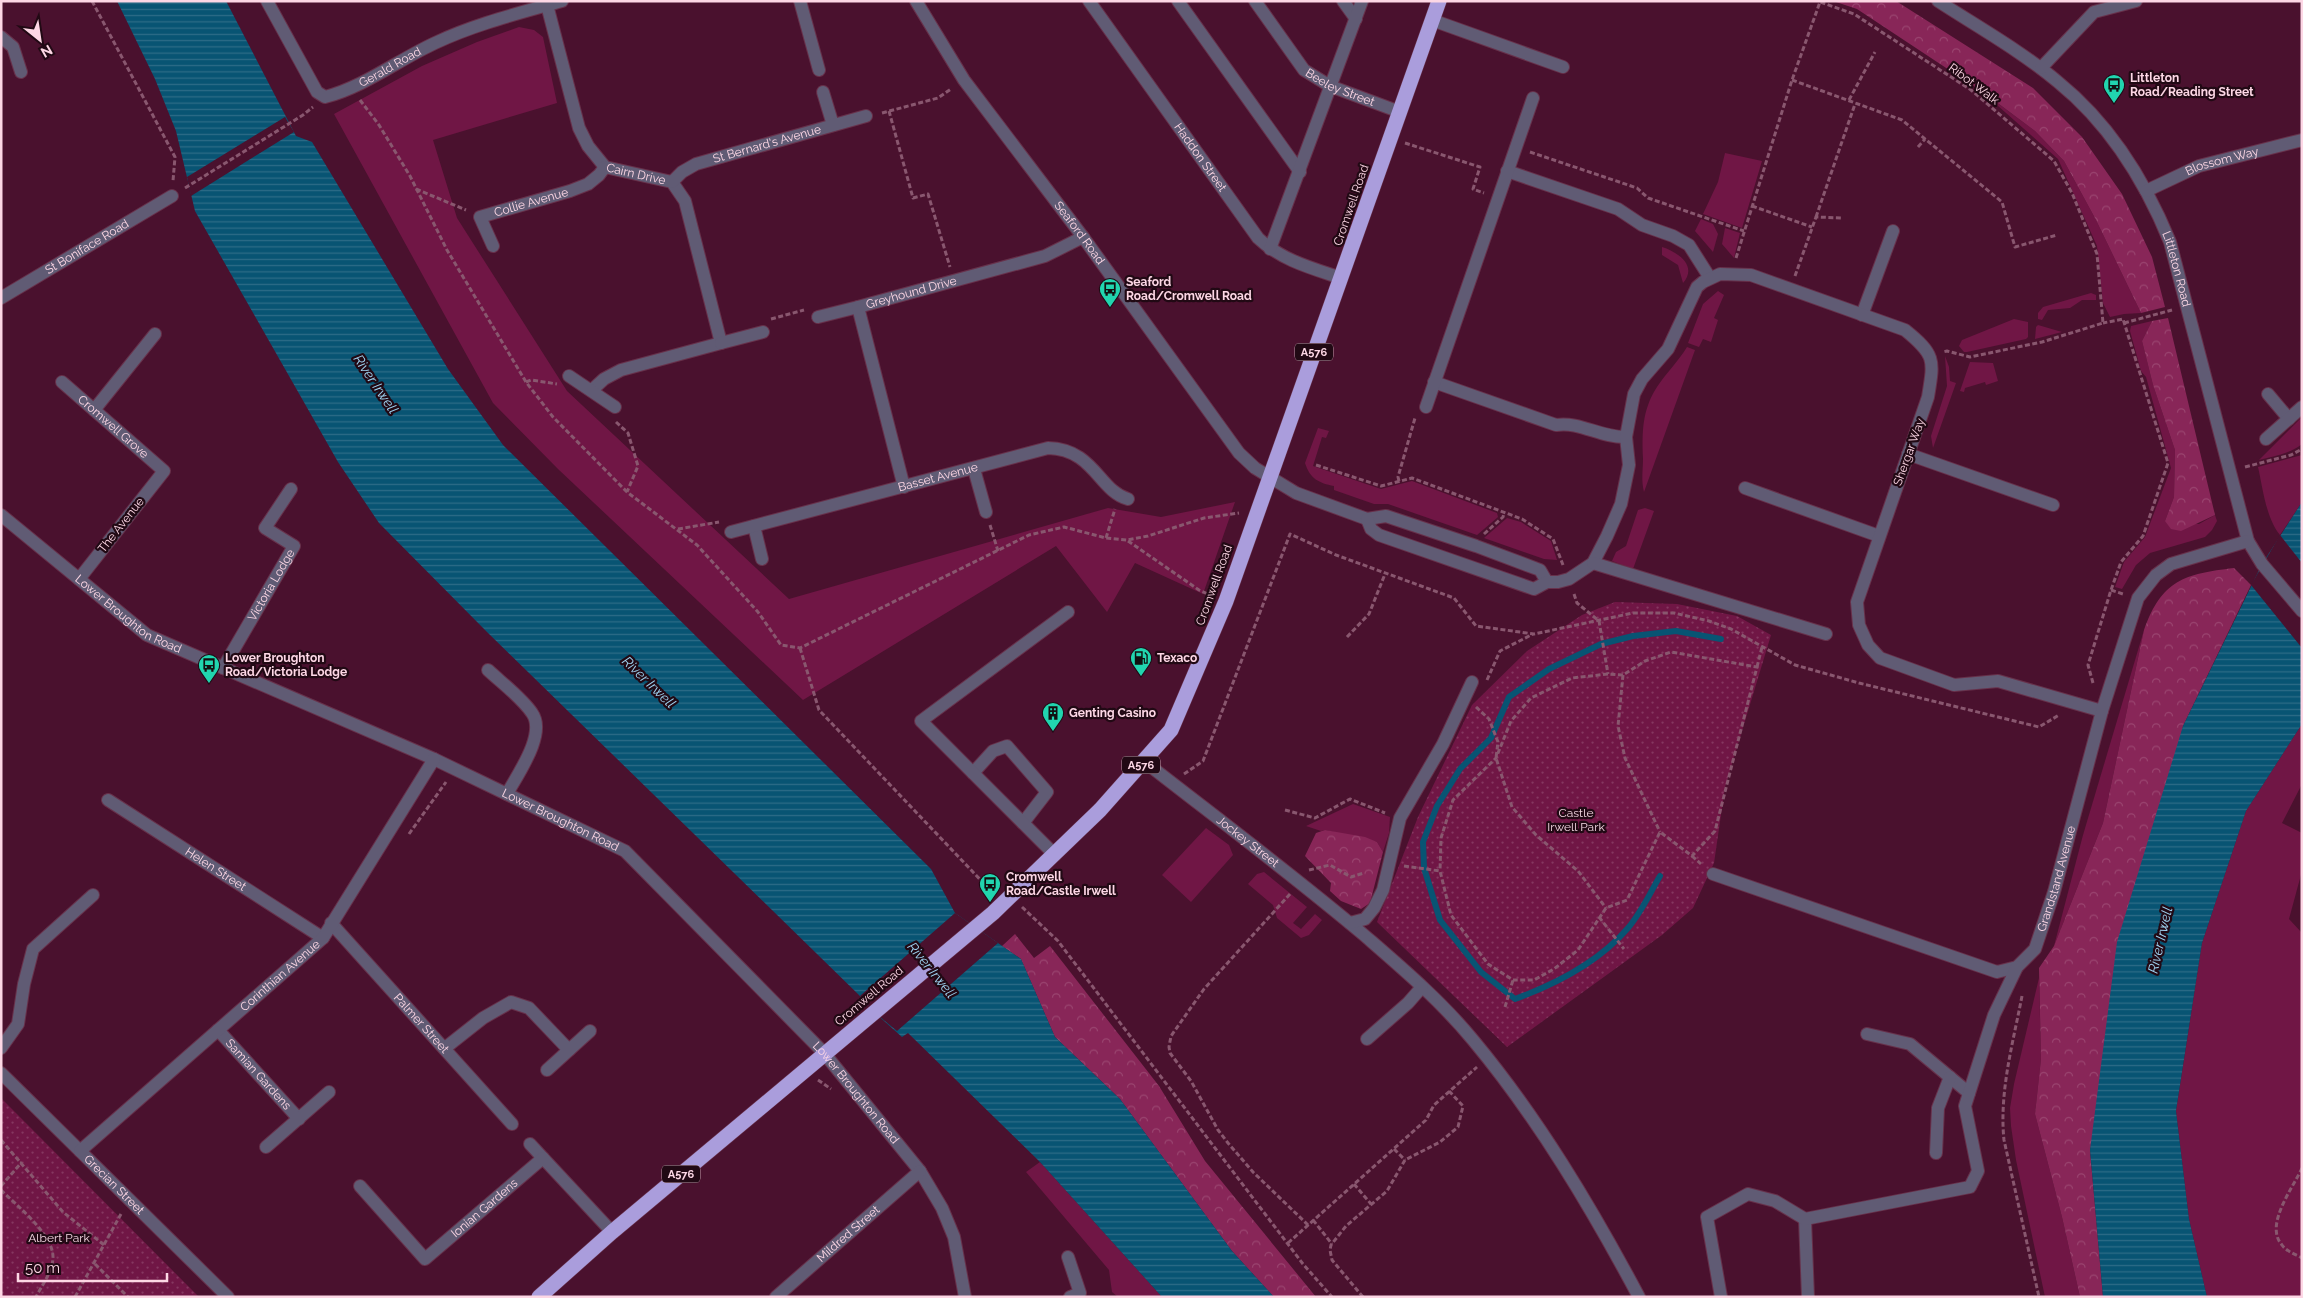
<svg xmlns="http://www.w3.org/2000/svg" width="2303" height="1298" viewBox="0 0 2303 1298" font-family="Raleway,sans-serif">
<defs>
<pattern id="forest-crowns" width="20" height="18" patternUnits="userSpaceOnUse" patternTransform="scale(1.25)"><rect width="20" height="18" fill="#882658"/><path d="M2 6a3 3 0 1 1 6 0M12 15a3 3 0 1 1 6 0" fill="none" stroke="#9a4570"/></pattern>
<pattern id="park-dots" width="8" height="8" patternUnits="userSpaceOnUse" patternTransform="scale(1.25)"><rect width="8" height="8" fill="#701645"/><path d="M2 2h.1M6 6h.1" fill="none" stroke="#853760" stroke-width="1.8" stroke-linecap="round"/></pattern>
<pattern id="water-rules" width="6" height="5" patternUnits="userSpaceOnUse" patternTransform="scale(1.25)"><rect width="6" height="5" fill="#085473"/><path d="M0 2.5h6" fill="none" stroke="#2d6c87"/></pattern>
</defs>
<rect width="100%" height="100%" fill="#4a112e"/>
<!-- green -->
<g fill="#701645">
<polygon points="519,27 534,30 543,37 557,103 433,140 457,218 567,391 789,599 1108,508 1161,517 1235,502 1203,594 1135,563 1107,612 1056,546 803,700 558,469 493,403 334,114 422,66 477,42"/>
<polygon points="1980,90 2035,131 2064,161 2096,220 2141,313 2124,314 2110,317 2103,303 2097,246 2058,159"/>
<polygon points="1725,153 1762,161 1742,228 1703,214 1718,182"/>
<polygon points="1701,219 1713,224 1718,234 1713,252 1695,231"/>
<polygon points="1725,228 1740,233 1734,258 1722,244"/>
<path d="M1662,247C1678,252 1698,266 1683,283L1678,265L1662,255Z"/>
<polygon points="1718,291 1724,295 1714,318 1718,320 1711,342 1703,339 1699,347 1688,343 1703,304"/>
<polygon points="2091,293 2096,295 2096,300 2082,300 2070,308 2048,310 2042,320 2038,319 2038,313 2043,307"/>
<polygon points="2014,319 2028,322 2028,337 2026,339 1967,352 1964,352 1959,346 1962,340"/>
<polygon points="2152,321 2142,341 2153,385 2175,450 2174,497 2165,521 2199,524 2215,515 2217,521 2212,530 2205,537 2150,553 2136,565 2122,589 2115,587 2124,562 2145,537 2171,468 2146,377 2141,371 2130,331 2131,326"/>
<polygon points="2038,325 2062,332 2035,339 2036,327"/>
<path d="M1687,347L1695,350L1644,492C1641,480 1643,470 1643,458C1642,432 1642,410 1657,387C1666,373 1678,362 1687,347Z"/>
<polygon points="1945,356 1949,367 1950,381 1956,383 1933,448 1931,436 1947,386"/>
<polygon points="1970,362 1993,363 1998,381 1986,385 1985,382 1965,388 1964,392 1960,391"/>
<path d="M2302,417V444C2290,454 2273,456 2259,460Z"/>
<path d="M1318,428L1329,431L1326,438L1322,437L1313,466L1381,489L1412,481L1497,513L1498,517L1477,535L1388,504H1374L1334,490V486C1319,483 1310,479 1305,463Z"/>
<path d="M2302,455V502L2280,535C2266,518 2263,489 2258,467Z"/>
<polygon points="1645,508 1654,511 1633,569 1612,561 1616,552 1626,546 1638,510"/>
<polygon points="1507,518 1521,522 1551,541 1557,560 1544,559 1484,538"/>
<polygon points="2144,630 2103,823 2054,946 2083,835"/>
<polygon points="2302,724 2302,784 2282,823 2302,833 2302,871 2289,919 2302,933 2302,1297 2207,1297 2189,1219 2176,1111 2202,943 2246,811"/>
<polygon points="1353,804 1390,817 1389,833 1383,852 1377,842 1325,830 1321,831 1306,826"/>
<polygon points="1206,828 1229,845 1233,855 1191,902 1162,875"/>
<polygon points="1264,872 1307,907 1293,923 1301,929 1315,914 1322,920 1309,935 1301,938 1277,918 1273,905 1248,884 1257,874"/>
<polygon points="2039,978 2041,1059 2035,1114 2062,1217 2080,1297 2045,1297 2016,1160 2011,1126 2010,1108 2014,1084"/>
<polygon points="1040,1162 1162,1297 1118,1297 1112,1292 1109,1270 1026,1172"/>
</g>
<!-- forest -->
<g fill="url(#forest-crowns)">
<polygon points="1833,1 1896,1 2033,88 2082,137 2122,194 2152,257 2165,307 2141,313 2096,220 2064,161 2035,131 1987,95 1857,9"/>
<polygon points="2168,318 2215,515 2181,531 2171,529 2165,521 2174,497 2175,450 2153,385 2142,341 2152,321"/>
<path d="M2234,568L2251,585L2183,726L2090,1150L2103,1297H2080L2062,1217L2035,1114L2041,1059L2039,968L2054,946L2103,823L2144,630C2162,580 2184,574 2234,568Z"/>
<polygon points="1325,830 1365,837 1377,842 1383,852 1370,903 1361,909 1341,901 1330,891 1331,883 1305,856 1316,833"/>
<polygon points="1015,934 1034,958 1050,946 1159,1086 1205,1161 1316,1297 1274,1297 1232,1251 1120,1099 1055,1037 1021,959 1002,946"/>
</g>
<!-- park -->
<g fill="url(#park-dots)">
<polygon points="1615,602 1677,604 1737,616 1771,635 1725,787 1714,863 1693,908 1662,935 1507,1047 1377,922 1418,817 1472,705 1527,651 1582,615"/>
<polygon points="1,1098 199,1297 1,1297"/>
</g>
<!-- water -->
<g fill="url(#water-rules)">
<polygon points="117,1 226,1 296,136 312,142 448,369 503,445 931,869 955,913 1021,959 1055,1037 1120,1099 1232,1251 1274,1297 1162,1297 1040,1162 908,1033 902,1037 874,1012 860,996 487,632 379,523 338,462 195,211 176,131 155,79"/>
<polygon points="2302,502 2302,724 2246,811 2202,943 2176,1111 2189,1219 2207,1297 2103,1297 2090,1150 2117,942 2183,726 2262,564"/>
</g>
<!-- pier -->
<g fill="#4a112e">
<polygon points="285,117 294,132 191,196 187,177"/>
<polygon points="2280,535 2302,563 2302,648 2251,585"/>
<polygon points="955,913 998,943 897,1031 874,1012 860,996"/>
</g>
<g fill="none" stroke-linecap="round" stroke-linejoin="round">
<!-- stream -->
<path stroke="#085473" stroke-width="6" d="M1660,876C1650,893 1641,913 1628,928C1599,962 1556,984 1515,999L1481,972L1440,920L1424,868L1423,842L1437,806L1460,769L1491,738L1509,697L1549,669L1601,644L1633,636L1676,631L1721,639"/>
<!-- minor casing -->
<g stroke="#67314b" stroke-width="14">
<g id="minor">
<path id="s1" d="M267,1L317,92L325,97C364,87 398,60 435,43C475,24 520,13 562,1"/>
<polyline points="800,1 819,70"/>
<path id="s2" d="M916,1L964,80L1083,237L1239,453L1255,468L1296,493L1367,519L1386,516L1476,546L1540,570L1547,582"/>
<path id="s3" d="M1089,1L1258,238C1281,260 1311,268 1341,278"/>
<polyline points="1178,1 1300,172"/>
<path id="s4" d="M1255,1L1304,70L1330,86L1400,112"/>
<polyline points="1343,1 1356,19"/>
<path id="s5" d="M1938,1C1978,27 2021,51 2058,82C2110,124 2145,181 2170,242L2248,541L2262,564L2302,611"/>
<path id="s6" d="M547,5L579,128L588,146L605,167L672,182L685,201L721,343L621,370L604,379L592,390"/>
<polyline points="1432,20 1563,67"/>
<polyline points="1,37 13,47 21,72"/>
<polyline points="2041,68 2094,12 2136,1"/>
<polyline points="823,92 833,125"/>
<polyline points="1507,171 1618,209 1642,225 1673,236 1689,245 1710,278"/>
<path id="s7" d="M672,182L682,172L696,164L866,116"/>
<path id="s8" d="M2146,191L2199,166L2302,140"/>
<path id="s9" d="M493,246L480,217L570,191L588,184L599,175L605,167"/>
<polyline points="1270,249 1362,1"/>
<path id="s10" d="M1,298L172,196"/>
<polyline points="1862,315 1893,231"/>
<polyline points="818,317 858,307"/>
<polyline points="721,343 763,332"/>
<polyline points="569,376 615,407"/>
<path id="s11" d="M62,382L164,471L79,579"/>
<path d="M1434,382L1556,425C1580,421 1601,438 1626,437"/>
<polyline points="2268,394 2289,419"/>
<polyline points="1426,407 1533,98"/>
<polyline points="94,410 155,334"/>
<polyline points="2266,439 2302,407"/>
<polyline points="1908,454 2053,505"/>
<polyline points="974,469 986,512"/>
<path id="s12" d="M904,487L858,307L1045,256L1083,237"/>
<polyline points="1745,488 1879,536"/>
<path id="s13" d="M1,515L147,635L434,759L625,851L824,1053L920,1171L942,1208L954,1237L965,1297"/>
<path d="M1367,519L1371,529L1379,535L1534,589L1547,582H1558L1569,579L1593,563L1607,536L1621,504L1629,465L1626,437L1634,394L1642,379L1668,349L1697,287L1703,282L1720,274L1751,275L1905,330C1936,355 1934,360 1928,397L1857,602L1859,625L1868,645L1880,658L1954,685L1998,681L2102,711"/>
<polyline points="754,526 762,559"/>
<path id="s14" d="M731,532L1048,448C1094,449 1099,491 1128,499"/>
<polyline points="1593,563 1826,634"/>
<path id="s15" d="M223,668L294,546L265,528L291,489"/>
<path d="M488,670C502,683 522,698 532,713C547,734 517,775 507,794"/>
<path id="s16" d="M1145,762C1218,819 1293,875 1364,935C1402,968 1441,1001 1473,1040C1538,1118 1591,1207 1639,1297"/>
<polyline points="973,773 993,751 1007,746 1047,792 1023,823"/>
<path id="s17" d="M108,800L323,938"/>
<polyline points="1055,855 921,721 1068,612"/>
<path id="s18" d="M1713,874L1997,972L2017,967L2035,949L2054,892L2102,711L2138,598L2156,575L2171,564L2248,541"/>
<path id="s19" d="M331,923L512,1124"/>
<polyline points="1350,923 1365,919 1374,908 1383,890 1400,818 1443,744 1472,682"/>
<path id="s20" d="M218,1030L299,1119"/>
<polyline points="1867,1034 1910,1044 1969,1093"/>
<polyline points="1367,1039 1408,1003 1422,987"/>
<polyline points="1,1048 18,1024 24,984 33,949 93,895"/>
<polyline points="445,1048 483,1018 511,1002 529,1008 569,1050"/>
<polyline points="547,1070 590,1031"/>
<path id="s21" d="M1,1073L228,1297"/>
<polyline points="530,1144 543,1158"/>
<polyline points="266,1147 329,1092"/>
<path id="s22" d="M80,1151L323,938L434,759"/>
<polyline points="1936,1153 1938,1108 1950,1077"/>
<path id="s23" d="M360,1186L425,1259L543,1158L612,1232"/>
<polyline points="1805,1219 1808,1297"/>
<polyline points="1068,1257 1080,1293 1070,1297"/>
<path id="s24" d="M776,1297L920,1171"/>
<polyline points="1721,1297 1707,1217 1748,1194 1775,1201 1805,1219 1970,1187 1978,1171 1965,1106 1994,1015 2017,967"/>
</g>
</g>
<!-- highway casing -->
<g stroke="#67314b" stroke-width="16">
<polyline id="highway" points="539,1297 612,1232 993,913 1100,810 1171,730 1226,601 1439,1"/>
</g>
<!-- path -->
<g stroke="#89576f" stroke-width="3" stroke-dasharray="5 2.5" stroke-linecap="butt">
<polyline points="92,1 175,157 173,181"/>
<polyline points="1792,80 1902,120 2002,202 2015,247 2057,235"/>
<polyline points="360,100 379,125 410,176 447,250 526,382 553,417 627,492 697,545 758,612 781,645 800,648 1029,535 1064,527 1106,538 1127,540 1148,536 1204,518 1239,513"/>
<polyline points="1849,100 1875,52"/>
<polyline points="889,111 913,198 928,194 950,267"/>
<polyline points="882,113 938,98 951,89"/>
<polyline points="1405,143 1480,167 1473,189 1484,193"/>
<polyline points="1918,147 1925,139"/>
<polyline points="1530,152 1637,188 1648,198 1744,231"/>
<polyline points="185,188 303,115 313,107"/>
<polyline points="416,189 466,210"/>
<polyline points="1752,206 1812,227"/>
<polyline points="1816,217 1855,104"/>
<polyline points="1736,258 1792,80 1820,2 1854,14 1971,90 2054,161 2072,193 2097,254 2103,323 2042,342 1970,357 1947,351 1943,352"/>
<polyline points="1795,276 1816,217 1843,218"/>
<polyline points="771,319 804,310"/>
<polyline points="2124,323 2172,310"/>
<polyline points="526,382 531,380 557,384"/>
<polyline points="616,422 628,433 638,466 627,492"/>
<polyline points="1316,465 1381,486 1412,478 1522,519 1553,539 1563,565"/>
<polyline points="2245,467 2291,455 2302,449"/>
<polyline points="1399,481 1398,477 1415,418"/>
<polyline points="990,525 998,551"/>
<polyline points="678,529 719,522"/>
<polyline points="1484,534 1503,517 1504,513"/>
<polyline points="1106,538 1115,509"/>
<polyline points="1128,541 1199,590 1210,595"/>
<polyline points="2111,590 2123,594"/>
<polyline points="1574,594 1577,603 1599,621 1608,674"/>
<polyline points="1347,637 1369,614 1385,574"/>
<polyline points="800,648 819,710 991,891"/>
<polyline points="1757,667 1762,647"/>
<polyline points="1623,675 1618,726 1625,758 1660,832"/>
<polyline points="1487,680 1500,651 1533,634"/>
<polyline points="2093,683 2088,665 2111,590 2121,562 2143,536 2168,463 2123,319 2103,323"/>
<polyline points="1476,707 1489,719 1498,742 1496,758 1512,807 1536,835 1578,871 1606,908"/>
<polyline points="1184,774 1203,761 1290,534 1336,555 1454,598 1476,626 1534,634 1633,613 1674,613 1709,621 1731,629 1795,665 1859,683 2039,727 2059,715"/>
<polyline points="1285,810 1315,818 1350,799 1385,813"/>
<polyline points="409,834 446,782"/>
<polyline points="1692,856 1701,864"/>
<polyline points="1404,866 1440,871 1451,915 1488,964 1513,980 1534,980 1554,969 1578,950 1606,908 1627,900 1660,832 1692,856 1715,831 1757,667 1671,652 1645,661 1623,675 1608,674 1572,678 1531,698 1511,721 1496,758 1453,800 1441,838 1440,871"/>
<polyline points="1309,870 1330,865 1351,877 1364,873"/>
<polyline points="1290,894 1204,989 1171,1036 1169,1047 1170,1053 1191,1081 1218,1130 1228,1143 1253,1172 1308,1225"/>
<polyline points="1022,907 1058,941 1303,1264 1332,1297"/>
<polyline points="1599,917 1624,949"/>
<path d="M2022,996C2013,1043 1999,1092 2004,1140L2039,1297"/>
<polyline points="1505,1007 1513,980"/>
<polyline points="818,1080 831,1089"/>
<polyline points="1,1140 63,1212 104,1245"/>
<polyline points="1394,1149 1405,1160"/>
<path d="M2302,1168C2293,1188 2264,1225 2282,1245C2287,1252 2295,1254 2302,1258"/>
<polyline points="1354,1184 1371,1204"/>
<polyline points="1,1186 22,1162"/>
<path d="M1,1190C17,1206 53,1234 53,1257C53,1271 42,1285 36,1297"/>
<polyline points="1313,1220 1332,1244"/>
<polyline points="1288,1243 1426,1120 1434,1105 1477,1067"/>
<polyline points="95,1264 128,1297"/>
<polyline points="75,1297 121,1214"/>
<polyline points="1363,1297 1332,1260 1330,1250 1331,1245 1346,1226 1387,1191 1405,1160 1440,1142 1458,1127 1463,1106 1449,1091"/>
</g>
<!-- minor -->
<use href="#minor" stroke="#605b74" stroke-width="12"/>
<!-- highway -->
<use href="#highway" stroke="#aa9ddc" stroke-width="15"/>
</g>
<!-- icons -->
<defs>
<g id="bus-pin" transform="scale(1.125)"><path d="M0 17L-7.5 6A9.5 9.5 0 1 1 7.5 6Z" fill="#21d5af" stroke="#210914"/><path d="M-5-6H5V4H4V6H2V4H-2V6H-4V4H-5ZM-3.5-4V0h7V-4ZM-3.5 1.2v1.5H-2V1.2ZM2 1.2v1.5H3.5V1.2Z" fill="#111"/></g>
<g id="fuel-pin" transform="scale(1.125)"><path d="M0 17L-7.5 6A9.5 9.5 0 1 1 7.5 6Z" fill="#21d5af" stroke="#210914"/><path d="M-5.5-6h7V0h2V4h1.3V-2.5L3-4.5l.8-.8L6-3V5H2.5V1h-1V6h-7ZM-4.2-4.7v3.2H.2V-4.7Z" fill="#111"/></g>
<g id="building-pin" transform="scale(1.125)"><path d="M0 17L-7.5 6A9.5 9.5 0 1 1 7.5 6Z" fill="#21d5af" stroke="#210914"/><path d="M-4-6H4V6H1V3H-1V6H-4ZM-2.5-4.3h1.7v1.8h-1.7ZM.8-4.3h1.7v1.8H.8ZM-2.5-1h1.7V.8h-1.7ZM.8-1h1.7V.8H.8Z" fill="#111"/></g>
</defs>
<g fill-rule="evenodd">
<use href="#bus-pin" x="2114" y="85"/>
<use href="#bus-pin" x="1110" y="289"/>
<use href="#fuel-pin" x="1141" y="658"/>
<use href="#bus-pin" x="209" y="665"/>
<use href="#building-pin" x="1053" y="713"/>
<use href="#bus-pin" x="990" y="884"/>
</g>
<g text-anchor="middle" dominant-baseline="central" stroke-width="4.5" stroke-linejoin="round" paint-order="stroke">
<!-- shield labels -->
<g fill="#210914" stroke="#bb99a6" stroke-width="1">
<rect x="1295" y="343.5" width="38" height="17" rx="4"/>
<rect x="1122" y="756.5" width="38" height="17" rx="4"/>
<rect x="662" y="1165.5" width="38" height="17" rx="4"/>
</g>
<g font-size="11" font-weight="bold" fill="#fdd7e5">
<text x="1314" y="352">A576</text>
<text x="1141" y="765">A576</text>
<text x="681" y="1174">A576</text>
</g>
<!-- street labels -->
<g font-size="12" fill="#fdd7e5" stroke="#210914">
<text stroke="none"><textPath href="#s1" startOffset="185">Gerald Road</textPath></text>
<text transform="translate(1974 84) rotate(37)">Ribot Walk</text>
<text stroke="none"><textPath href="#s4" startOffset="125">Beeley Street</textPath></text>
<text stroke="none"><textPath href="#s7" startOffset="104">St Bernard's Avenue</textPath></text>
<text stroke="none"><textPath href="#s3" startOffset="192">Haddon Street</textPath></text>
<text stroke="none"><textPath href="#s8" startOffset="82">Blossom Way</textPath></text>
<text stroke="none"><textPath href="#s6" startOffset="206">Cairn Drive</textPath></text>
<text stroke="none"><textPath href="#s9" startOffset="85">Collie Avenue</textPath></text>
<text transform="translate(1351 205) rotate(-71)">Cromwell Road</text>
<text stroke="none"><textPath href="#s2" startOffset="284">Seaford Road</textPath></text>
<text stroke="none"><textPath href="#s10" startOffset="100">St Boniface Road</textPath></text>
<text stroke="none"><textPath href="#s5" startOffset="370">Littleton Road</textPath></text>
<text stroke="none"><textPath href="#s12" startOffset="241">Greyhound Drive</textPath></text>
<text stroke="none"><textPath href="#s11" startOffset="68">Cromwell Grove</textPath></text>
<text transform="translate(1909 452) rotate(-70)">Shergar Way</text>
<text stroke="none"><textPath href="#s14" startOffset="214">Basset Avenue</textPath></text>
<text transform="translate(121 525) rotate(-52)">The Avenue</text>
<text stroke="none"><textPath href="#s15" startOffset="96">Victoria Lodge</textPath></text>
<text transform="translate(1214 585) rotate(-70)">Cromwell Road</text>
<text stroke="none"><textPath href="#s13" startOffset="162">Lower Broughton Road</textPath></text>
<text stroke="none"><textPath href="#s13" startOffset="642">Lower Broughton Road</textPath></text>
<text stroke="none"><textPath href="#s16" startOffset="130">Jockey Street</textPath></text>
<text stroke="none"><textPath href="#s17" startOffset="128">Helen Street</textPath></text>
<text stroke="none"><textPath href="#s18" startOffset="420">Grandstand Avenue</textPath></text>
<text stroke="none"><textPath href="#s22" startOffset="266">Corinthian Avenue</textPath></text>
<text transform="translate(869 996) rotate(-40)">Cromwell Road</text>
<text stroke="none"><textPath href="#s19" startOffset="135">Palmer Street</textPath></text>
<text stroke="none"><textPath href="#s20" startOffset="60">Samian Gardens</textPath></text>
<text stroke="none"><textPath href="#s13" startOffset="1048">Lower Broughton Road</textPath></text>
<text stroke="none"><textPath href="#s21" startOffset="159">Grecian Street</textPath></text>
<text stroke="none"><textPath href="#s23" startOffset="176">Ionian Gardens</textPath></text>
<text stroke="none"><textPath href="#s24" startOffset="96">Mildred Street</textPath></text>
</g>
<!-- poi labels -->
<g font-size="12" font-weight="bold" fill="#fdd7e5" stroke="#210914" text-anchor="start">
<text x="2130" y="78">Littleton<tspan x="2130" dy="14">Road/Reading Street</tspan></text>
<text x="1126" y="282">Seaford<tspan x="1126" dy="14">Road/Cromwell Road</tspan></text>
<text x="225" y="658">Lower Broughton<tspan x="225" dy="14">Road/Victoria Lodge</tspan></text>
<text x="1157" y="658">Texaco</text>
<text x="1069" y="713">Genting Casino</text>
<text x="1006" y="877">Cromwell<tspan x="1006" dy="14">Road/Castle Irwell</tspan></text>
</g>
<!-- park labels -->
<g font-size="12" fill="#f3d7e2" stroke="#210914">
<text x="1576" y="813">Castle<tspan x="1576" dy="14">Irwell Park</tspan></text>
<text x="59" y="1238">Albert Park</text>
</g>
<!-- water labels -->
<g font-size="14" font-style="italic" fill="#9fd3f1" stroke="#210914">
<text transform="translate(376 384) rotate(56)">River Irwell</text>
<text transform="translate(649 682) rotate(44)">River Irwell</text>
<text transform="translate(2160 940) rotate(-77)">River Irwell</text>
<text transform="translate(932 970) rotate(51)">River Irwell</text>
</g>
</g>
<!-- border -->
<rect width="2303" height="1298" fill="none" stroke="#fdd7e5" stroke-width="5"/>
<!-- north arrow -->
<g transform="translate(40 40) rotate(150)" stroke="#210914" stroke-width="4" paint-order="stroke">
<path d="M0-4L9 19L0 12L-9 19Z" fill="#fdd7e5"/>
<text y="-8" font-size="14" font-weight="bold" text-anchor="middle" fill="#fdd7e5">N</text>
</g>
<!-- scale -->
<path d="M18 1273v8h149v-8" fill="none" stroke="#fdd7e5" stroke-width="2.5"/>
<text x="25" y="1273" font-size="15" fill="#fdd7e5" stroke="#210914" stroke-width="4" paint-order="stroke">50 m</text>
</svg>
